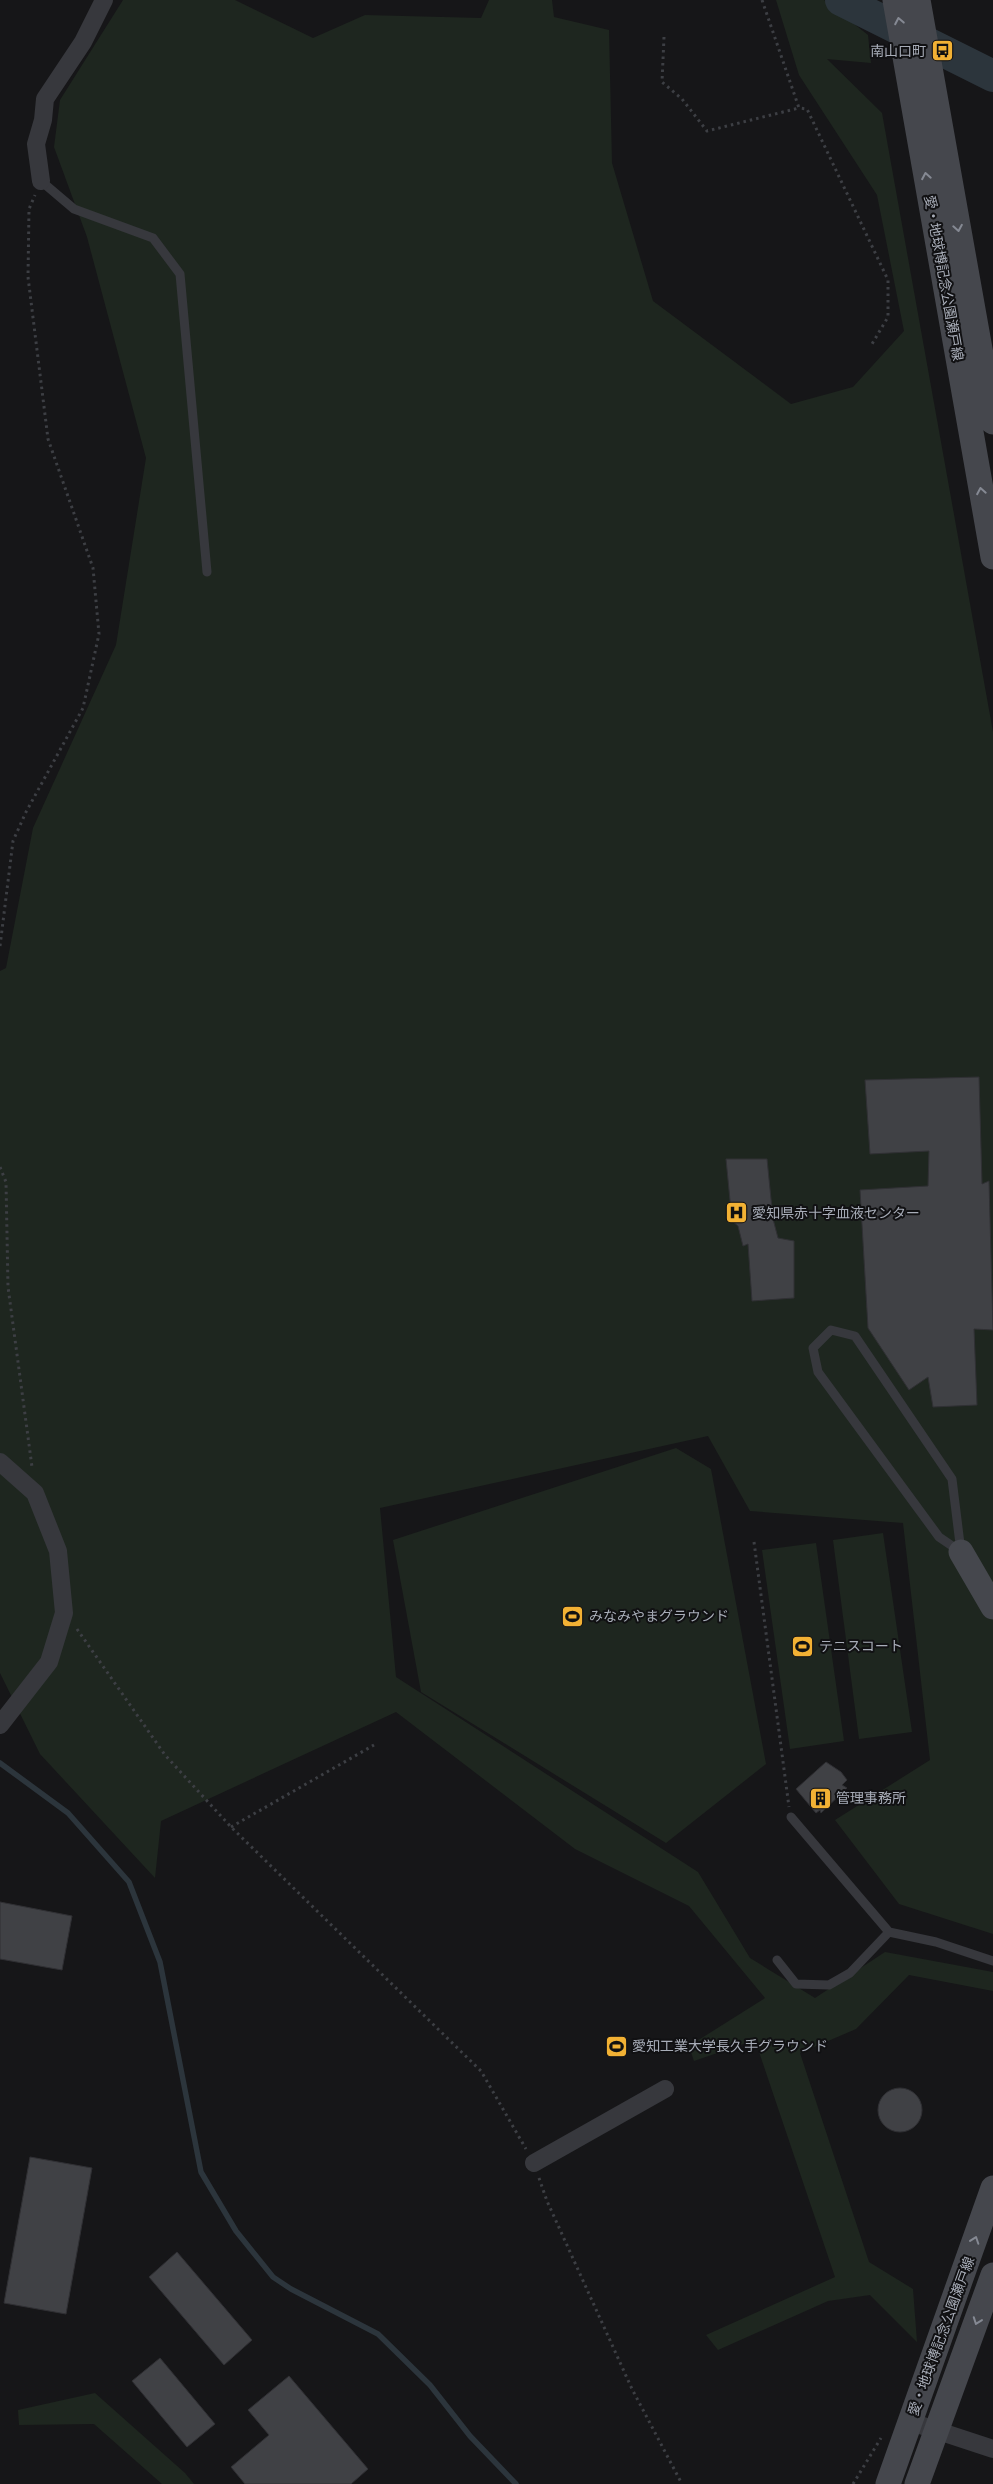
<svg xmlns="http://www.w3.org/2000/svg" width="993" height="2484" viewBox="0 0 993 2484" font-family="'Roboto Condensed','Noto Sans JP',sans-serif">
<rect width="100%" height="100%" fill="#161618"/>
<path fill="#1e261f" d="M 123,0 L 235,0 L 313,38 L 365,15 L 481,18 L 489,0 L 552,0 L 554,17 L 609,30 L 612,163 L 653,301 L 791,404 L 853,387 L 904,331 L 877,195 L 799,75 L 776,0 L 824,0 L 868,35 L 871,63 L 827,59 L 882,113 L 993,732 L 993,1934 L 899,1904 L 835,1820 L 930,1760 L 903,1523 L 750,1511 L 708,1436 L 380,1508 L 396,1677 L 698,1872 L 750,1958 L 815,1998 L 885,1952 L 993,1972 L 993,1991 L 909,1975 L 856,2029 L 800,2053 L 869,2262 L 913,2289 L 917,2342 L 870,2295 L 828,2301 L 718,2350 L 706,2335 L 835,2277 L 755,2040 L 694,2061 L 689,2046 L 765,1998 L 689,1906 L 575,1849 L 396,1712 L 161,1821 L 155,1878 L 40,1754 L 0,1673 L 0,971 L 6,968 L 33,828 L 116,645 L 146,458 L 87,237 L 54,147 L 60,100 Z
M 676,1448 L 711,1469 L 766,1764 L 666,1843 L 421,1692 L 393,1540 Z
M 883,1533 L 912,1732 L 859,1739 L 833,1540 Z
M 816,1543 L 844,1741 L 790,1749 L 762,1550 Z
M 95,2393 L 185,2473 L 194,2484 L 162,2484 L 94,2424 L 19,2425 L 18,2410 Z"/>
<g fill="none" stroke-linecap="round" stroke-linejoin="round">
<path stroke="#2c353c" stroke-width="5.5" d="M 0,1763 L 68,1813 L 129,1882 L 160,1962 L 201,2172 L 236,2231 L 273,2277 L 291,2289 L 378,2334 L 430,2385 L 470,2436 L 516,2484"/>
<path stroke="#2c353c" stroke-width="32" d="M 841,0 L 993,76"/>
</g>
<path fill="#404145" stroke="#303034" d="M 979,1077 L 982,1184 L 989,1181 L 993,1330 L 974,1329 L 977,1405 L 933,1407 L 928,1377 L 909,1390 L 868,1328 L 860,1190 L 928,1186 L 929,1151 L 870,1154 L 865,1080 Z
M 726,1159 L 767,1159 L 773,1219 L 778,1238 L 794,1241 L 794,1298 L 752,1301 L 748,1244 L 743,1246 L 738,1226 L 732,1221 Z
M 826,1762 L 841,1772 L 847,1780 L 842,1785 L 847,1788 L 821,1813 L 820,1810 L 816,1813 L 796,1789 Z
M 0,1902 L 72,1916 L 62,1970 L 0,1959 Z
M878 2110a22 22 0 1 1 44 0a22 22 0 1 1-44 0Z
M 30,2157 L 92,2168 L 66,2314 L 4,2303 Z
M 177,2252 L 252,2340 L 224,2365 L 149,2277 Z
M 160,2358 L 215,2424 L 187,2447 L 132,2381 Z
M 289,2376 L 368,2469 L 351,2484 L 245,2484 L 231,2467 L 269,2435 L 248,2410 Z"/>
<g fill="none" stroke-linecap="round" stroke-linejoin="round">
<path stroke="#3d3f44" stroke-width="3" stroke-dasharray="2.5 4" stroke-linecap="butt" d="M 762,0 L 799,108 L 807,109 L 888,280 L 888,317 L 872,344
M 664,37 L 662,82 L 682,99 L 707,131 L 799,108
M 0,946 L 13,841 L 26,812 L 83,708 L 99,634 L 93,568 L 48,439 L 28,277 L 29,209 L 35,195
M 0,1167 L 6,1182 L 8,1287 L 32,1467
M 754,1542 L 789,1807
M 77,1629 L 165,1755 L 231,1827 L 481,2071 L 526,2149
M 231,1827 L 374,1745
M 539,2178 L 547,2201 L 632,2389 L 682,2484
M 853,2484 L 881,2438"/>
<path stroke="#37383d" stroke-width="9" d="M 41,181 L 74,209 L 153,238 L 180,274 L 207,572
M 831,1330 L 855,1336 L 952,1479 L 961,1552 L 939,1537 L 818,1372 L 813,1348 Z
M 791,1817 L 889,1932 L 936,1942 L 993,1961
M 777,1960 L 796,1984 L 829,1985 L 850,1973 L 889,1932"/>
<path stroke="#37383d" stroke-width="18" d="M 41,181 L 36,144 L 43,120 L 45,99 L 83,42 L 104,0
M 0,1462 L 35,1493 L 58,1551 L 64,1613 L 49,1662 L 0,1725
M 534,2163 L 665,2089
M 911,2422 L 993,2449"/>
<path stroke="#45474d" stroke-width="25" d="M 895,0 L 993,557
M 918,0 L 993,422
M 961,1552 L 993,1607
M 888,2484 L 993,2188
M 917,2484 L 993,2275"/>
</g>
<defs><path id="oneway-chevron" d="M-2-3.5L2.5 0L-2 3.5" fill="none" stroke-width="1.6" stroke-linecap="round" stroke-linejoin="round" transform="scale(1.25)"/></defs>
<g stroke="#858993">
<use href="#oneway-chevron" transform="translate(899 21) rotate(-101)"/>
<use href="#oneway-chevron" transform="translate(926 176) rotate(-100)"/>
<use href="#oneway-chevron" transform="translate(958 228) rotate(80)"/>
<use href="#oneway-chevron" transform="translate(981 491) rotate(-100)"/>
<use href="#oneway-chevron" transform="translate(975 2240) rotate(-71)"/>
<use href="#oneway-chevron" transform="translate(977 2321) rotate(110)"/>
</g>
<defs>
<symbol id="bus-square" viewBox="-11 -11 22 22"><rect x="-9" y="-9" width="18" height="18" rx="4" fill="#f2b134" stroke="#111113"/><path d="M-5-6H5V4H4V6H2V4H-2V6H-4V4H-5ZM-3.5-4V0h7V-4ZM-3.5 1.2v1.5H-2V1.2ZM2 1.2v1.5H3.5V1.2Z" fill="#111"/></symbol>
<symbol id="hospital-square" viewBox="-11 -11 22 22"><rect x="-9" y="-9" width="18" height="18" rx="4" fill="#f2b134" stroke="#111113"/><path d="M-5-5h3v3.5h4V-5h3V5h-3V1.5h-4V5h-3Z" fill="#111"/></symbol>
<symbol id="stadium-square" viewBox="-11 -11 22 22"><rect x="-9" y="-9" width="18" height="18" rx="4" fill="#f2b134" stroke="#111113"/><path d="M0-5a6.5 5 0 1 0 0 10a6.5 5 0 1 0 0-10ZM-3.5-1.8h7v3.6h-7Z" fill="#111"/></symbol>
<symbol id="building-square" viewBox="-11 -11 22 22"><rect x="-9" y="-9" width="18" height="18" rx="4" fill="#f2b134" stroke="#111113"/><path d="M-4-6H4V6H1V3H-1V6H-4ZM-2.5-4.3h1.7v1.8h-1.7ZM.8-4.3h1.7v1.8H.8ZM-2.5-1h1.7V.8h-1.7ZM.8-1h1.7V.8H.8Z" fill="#111"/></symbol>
</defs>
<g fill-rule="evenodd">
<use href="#bus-square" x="930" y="38" width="25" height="25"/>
<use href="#hospital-square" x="724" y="1200" width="25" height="25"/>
<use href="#stadium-square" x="560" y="1604" width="25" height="25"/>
<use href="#stadium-square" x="790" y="1634" width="25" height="25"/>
<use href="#building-square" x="808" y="1786" width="25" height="25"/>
<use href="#stadium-square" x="604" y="2034" width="25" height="25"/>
</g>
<g text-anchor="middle" stroke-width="4" stroke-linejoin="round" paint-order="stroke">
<g font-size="14" fill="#a8adb8" stroke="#111113" text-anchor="start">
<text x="926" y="56" text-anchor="end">南山口町</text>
<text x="752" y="1218">愛知県赤十字血液センター</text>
<text x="589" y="1621">みなみやまグラウンド</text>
<text x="819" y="1651">テニスコート</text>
<text x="836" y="1803">管理事務所</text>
<text x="632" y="2051">愛知工業大学長久手グラウンド</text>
</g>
<g font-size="14" fill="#a8adb8" stroke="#111113">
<text transform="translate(944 278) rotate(80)" y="5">愛・地球博記念公園瀬戸線</text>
<text transform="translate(941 2336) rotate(-70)" y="5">愛・地球博記念公園瀬戸線</text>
</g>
</g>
</svg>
